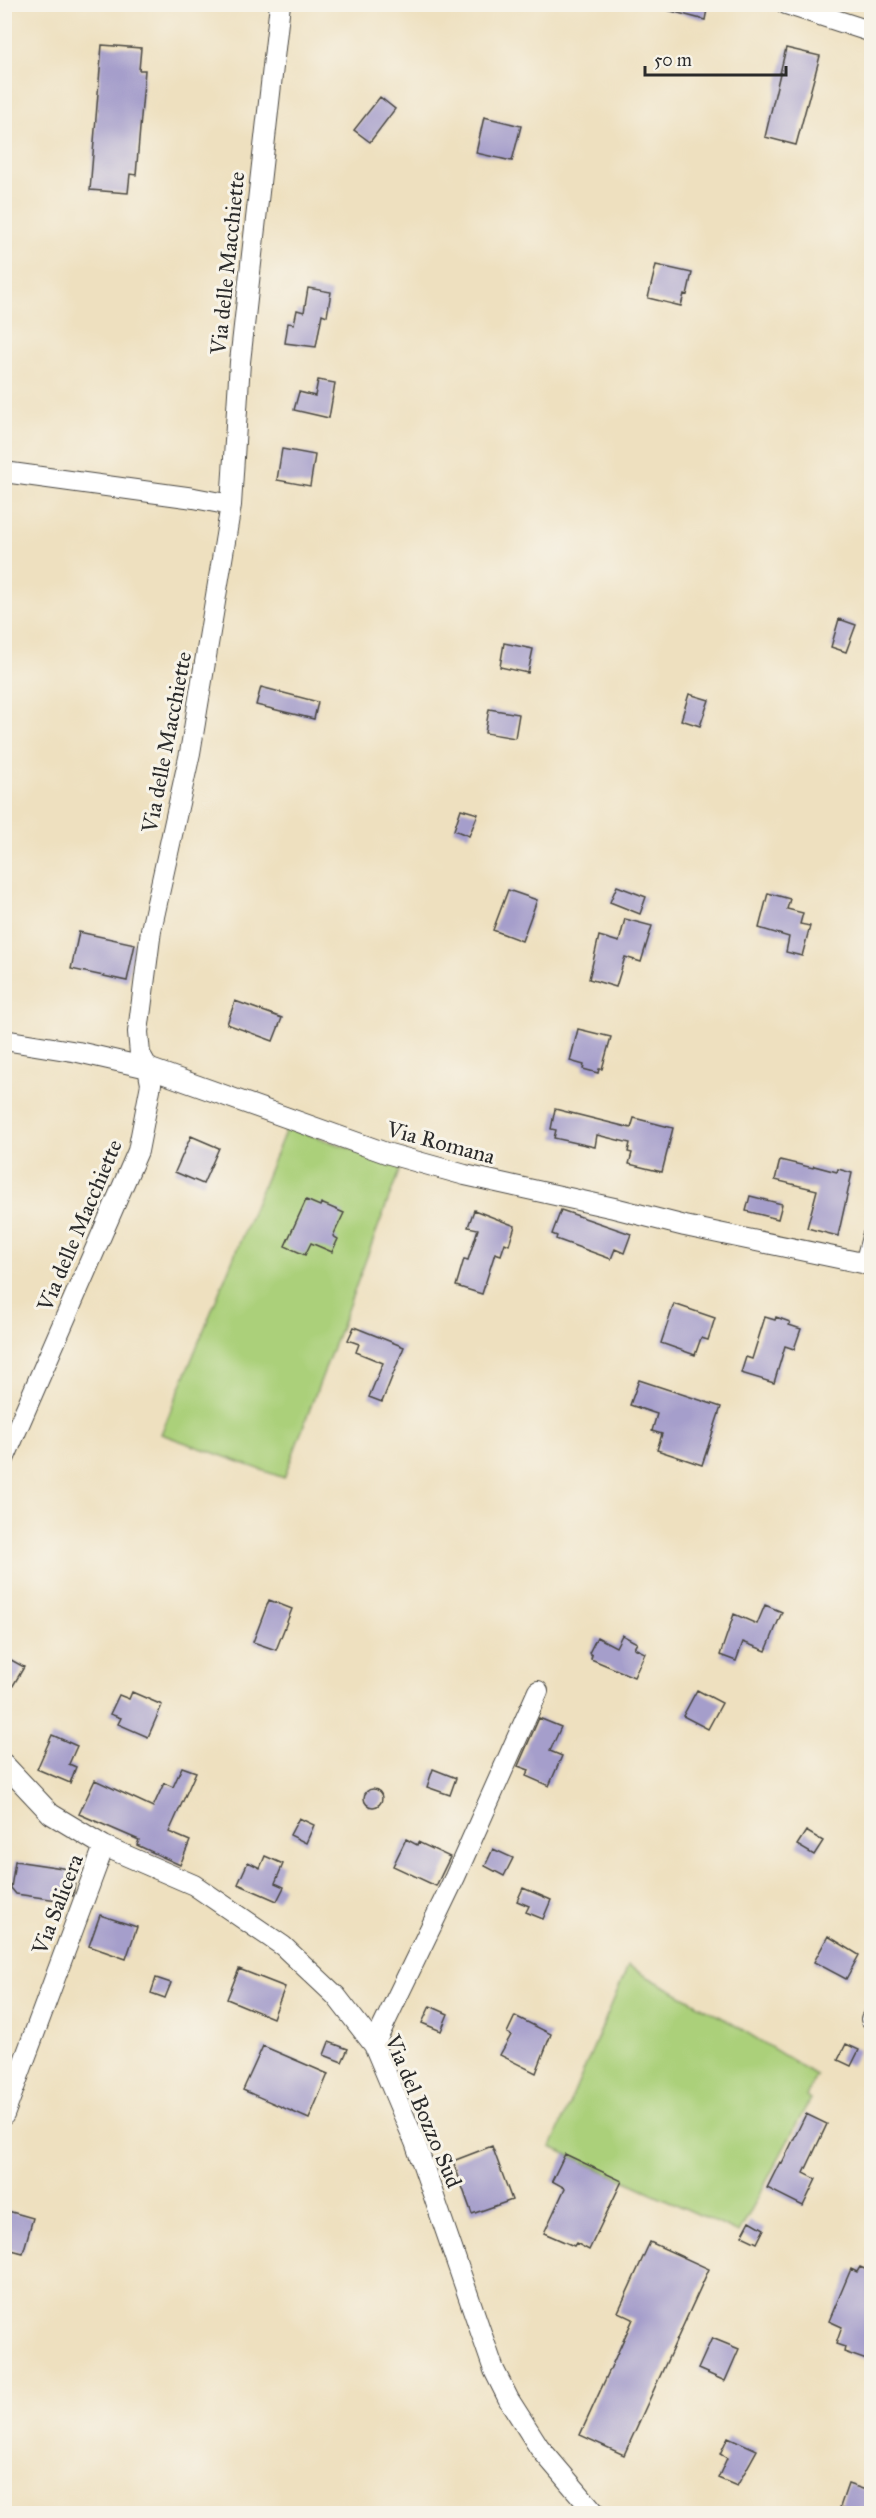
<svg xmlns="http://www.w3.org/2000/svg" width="876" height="2518" viewBox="0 0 876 2518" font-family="'IM FELL Great Primer',serif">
<rect width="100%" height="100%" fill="#f7f3e8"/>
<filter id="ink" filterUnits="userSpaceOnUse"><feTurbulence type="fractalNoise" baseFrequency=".0167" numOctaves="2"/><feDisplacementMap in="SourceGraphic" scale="12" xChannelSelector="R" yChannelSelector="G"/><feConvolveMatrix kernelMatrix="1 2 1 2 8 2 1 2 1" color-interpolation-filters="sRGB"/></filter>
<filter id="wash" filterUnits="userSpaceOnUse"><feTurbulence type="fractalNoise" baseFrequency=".008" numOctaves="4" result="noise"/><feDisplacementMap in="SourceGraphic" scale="24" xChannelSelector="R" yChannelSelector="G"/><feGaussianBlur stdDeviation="1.35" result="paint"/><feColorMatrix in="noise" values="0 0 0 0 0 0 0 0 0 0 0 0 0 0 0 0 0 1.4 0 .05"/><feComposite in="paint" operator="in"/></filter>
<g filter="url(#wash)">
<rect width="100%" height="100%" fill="#eee0bf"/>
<path fill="#abd07a" stroke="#6b7e52" stroke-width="1.5" d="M 287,1127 L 401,1166 L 284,1478 L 161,1434 Z
M 628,1966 L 728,2021 L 816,2075 L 806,2096 L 810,2099 L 739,2233 L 551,2147 Z"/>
<g id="blocks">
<path fill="#a59ecb" d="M 664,4 L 708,4 L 705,20 L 663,9 Z
M 102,45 L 141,48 L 139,70 L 145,70 L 136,175 L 130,174 L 128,193 L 90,190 Z
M 786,48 L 820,56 L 796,145 L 765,137 Z
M 380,97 L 395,109 L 370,142 L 354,130 Z
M 484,117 L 521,126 L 512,161 L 476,153 Z
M 656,265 L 692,273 L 687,295 L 684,294 L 681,306 L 648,298 Z
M 308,288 L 331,292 L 327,316 L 322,314 L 316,347 L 285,343 L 288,323 L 294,324 L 297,310 L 304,312 Z
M 318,380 L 335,383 L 329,418 L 294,410 L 299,392 L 315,396 Z
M 282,449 L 315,455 L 310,486 L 277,480 Z
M 839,619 L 856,625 L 846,652 L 831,647 Z
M 504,643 L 533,649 L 528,673 L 500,667 Z
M 261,687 L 318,702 L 314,719 L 256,705 Z
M 689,694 L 709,700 L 700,726 L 681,720 Z
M 489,709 L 519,714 L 515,738 L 485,733 Z
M 461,809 L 478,814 L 469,836 L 454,830 Z
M 617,886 L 646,897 L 640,914 L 610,902 Z
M 508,890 L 537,900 L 522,941 L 493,930 Z
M 768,893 L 790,899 L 787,909 L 803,913 L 800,924 L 810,926 L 802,956 L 786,952 L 789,937 L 759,928 Z
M 625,919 L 652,926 L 641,962 L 625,957 L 616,987 L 589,979 L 599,936 L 619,942 Z
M 79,932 L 135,944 L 127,981 L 71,969 Z
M 235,1001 L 282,1018 L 273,1041 L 227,1024 Z
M 578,1029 L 611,1037 L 602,1069 L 599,1069 L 598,1073 L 583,1069 L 584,1065 L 570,1061 Z
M 555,1109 L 631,1128 L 634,1118 L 673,1128 L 662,1172 L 629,1164 L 632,1153 L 628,1152 L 630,1143 L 597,1135 L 595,1147 L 554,1138 L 556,1130 L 551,1129 Z
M 191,1136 L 219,1148 L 203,1184 L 175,1172 Z
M 780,1160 L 813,1168 L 814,1166 L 837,1172 L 838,1169 L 852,1173 L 838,1236 L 807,1228 L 817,1190 L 775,1180 Z
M 750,1196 L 782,1204 L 778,1219 L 746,1211 Z
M 306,1200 L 320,1206 L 321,1203 L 344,1213 L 333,1236 L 338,1239 L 332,1252 L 311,1243 L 305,1255 L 285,1246 Z
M 474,1210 L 515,1226 L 509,1245 L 505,1243 L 501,1255 L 495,1253 L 482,1294 L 456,1286 L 464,1259 L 468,1260 L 478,1229 L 468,1227 Z
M 561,1210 L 631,1234 L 624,1253 L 615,1249 L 611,1259 L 556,1239 L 557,1236 L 552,1234 Z
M 674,1304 L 715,1318 L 708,1340 L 701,1338 L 695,1355 L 661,1343 Z
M 765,1317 L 775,1320 L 776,1317 L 790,1322 L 789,1325 L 801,1329 L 794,1349 L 785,1346 L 774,1383 L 741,1373 L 746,1357 L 752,1359 Z
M 354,1327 L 404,1347 L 382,1402 L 369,1397 L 383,1363 L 356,1352 L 359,1344 L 348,1340 Z
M 639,1380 L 721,1407 L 702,1465 L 657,1450 L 662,1434 L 652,1431 L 657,1414 L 630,1405 Z
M 269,1600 L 292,1609 L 276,1650 L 253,1642 Z
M 765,1605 L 782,1612 L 766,1651 L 743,1642 L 736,1661 L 720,1655 L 734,1614 L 757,1624 Z
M 622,1635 L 637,1643 L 634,1648 L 645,1653 L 634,1677 L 591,1659 L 592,1655 L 589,1653 L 597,1637 L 616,1647 Z
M 4,1656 L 24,1667 L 4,1701 Z
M 697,1690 L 722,1703 L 708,1729 L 683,1716 Z
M 132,1692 L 162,1705 L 148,1737 L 118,1724 L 121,1718 L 110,1714 L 119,1695 L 129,1699 Z
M 539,1718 L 561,1727 L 550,1751 L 562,1756 L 549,1786 L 526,1776 L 529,1770 L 518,1766 Z
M 52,1735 L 77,1746 L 69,1764 L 76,1767 L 70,1783 L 37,1769 Z
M 182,1767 L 196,1772 L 169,1832 L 190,1841 L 180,1865 L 137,1845 L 139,1840 L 79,1814 L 95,1780 L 153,1807 L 164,1783 L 173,1787 Z
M 433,1769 L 456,1778 L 450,1795 L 427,1787 Z
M364 1798a9 9 0 1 1 18 0a9 9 0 1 1-18 0Z
M 299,1818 L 314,1825 L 306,1843 L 290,1835 Z
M 806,1831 L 823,1841 L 814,1855 L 797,1845 Z
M 406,1839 L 417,1845 L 418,1842 L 450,1857 L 436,1886 L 393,1866 Z
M 493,1849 L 513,1858 L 504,1876 L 485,1866 Z
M 265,1856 L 283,1864 L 275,1883 L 284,1887 L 277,1901 L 238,1884 L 248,1862 L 260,1868 Z
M 15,1861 L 69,1869 L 68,1875 L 76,1876 L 73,1896 L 65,1895 L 64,1901 L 16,1894 L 11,1888 Z
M 523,1888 L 551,1900 L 543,1919 L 526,1912 L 529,1906 L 517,1901 Z
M 100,1915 L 137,1927 L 126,1959 L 89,1946 Z
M 828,1936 L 859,1955 L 846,1979 L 814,1962 Z
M 239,1969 L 285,1987 L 273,2018 L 227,1999 Z
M 156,1978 L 171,1983 L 165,1998 L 151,1993 Z
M 430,2006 L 448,2014 L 441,2031 L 422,2023 Z
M 515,2016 L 551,2034 L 536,2073 L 500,2055 L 511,2035 L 507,2033 Z
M 329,2042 L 348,2049 L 342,2062 L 324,2055 Z
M 846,2044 L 859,2050 L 851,2066 L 838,2060 Z
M 263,2046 L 328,2074 L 309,2119 L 243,2090 Z
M 806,2114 L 827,2124 L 804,2173 L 816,2179 L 803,2206 L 767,2188 L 780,2162 L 782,2163 Z
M 492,2146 L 512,2200 L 472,2214 L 453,2161 Z
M 565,2154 L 622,2181 L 589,2250 L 576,2243 L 574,2246 L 544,2233 L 565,2188 L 552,2181 Z
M 8,2211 L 33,2218 L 23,2253 L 4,2248 L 4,2224 Z
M 750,2221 L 764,2229 L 757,2243 L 742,2236 Z
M 650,2242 L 709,2269 L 624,2455 L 580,2435 L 633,2319 L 618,2312 Z
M 860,2267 L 872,2272 L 872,2362 L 844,2352 L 845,2347 L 836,2344 L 842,2327 L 829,2321 L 851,2269 L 857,2272 Z
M 712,2338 L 739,2349 L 725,2381 L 698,2369 Z
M 728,2437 L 757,2450 L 737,2486 L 718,2478 L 727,2458 L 720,2454 Z
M 848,2484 L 872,2492 L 872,2514 L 859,2514 L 840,2507 Z"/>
</g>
</g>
<g filter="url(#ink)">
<use href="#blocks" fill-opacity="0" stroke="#484641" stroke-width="1.5"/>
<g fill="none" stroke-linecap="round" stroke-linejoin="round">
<defs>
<path id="minor" d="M 786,4 L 872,32
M 4,472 L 194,498 L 231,505
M 4,1040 L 78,1052 L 148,1068 L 386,1153 L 465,1175 L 614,1208 L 685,1226 L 872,1265
M 865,1264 L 872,1237
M 4,1459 L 138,1151 L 151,1084 L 148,1068 L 140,1054 L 138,1032 L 151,930 L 190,753 L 231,505 L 240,362 L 280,4
M 4,1764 L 51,1814 L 104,1846 L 194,1885 L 283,1946 L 336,1996 L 374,2045 L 415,2142 L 494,2370 L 509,2400 L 539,2447 L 596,2514
M 871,2019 L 872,2018
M 374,2045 L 455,1877 L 538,1691
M 4,2115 L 104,1846"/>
</defs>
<use href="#minor" stroke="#484641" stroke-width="22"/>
<use href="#minor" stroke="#fff" stroke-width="20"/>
</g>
</g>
<g text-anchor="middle" stroke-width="6" stroke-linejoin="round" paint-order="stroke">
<g font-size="22" fill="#2b2b2b" stroke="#f7f3e8">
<text transform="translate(227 263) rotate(-84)" y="8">Via delle Macchiette</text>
<text transform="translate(166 742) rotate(-79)" y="8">Via delle Macchiette</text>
<text transform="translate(441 1142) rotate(15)" y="8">Via Romana</text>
<text transform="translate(79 1225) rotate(-67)" y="8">Via delle Macchiette</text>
<text transform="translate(57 1904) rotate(-69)" y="8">Via Salicera</text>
<text transform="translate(424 2111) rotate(67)" y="8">Via del Bozzo Sud</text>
</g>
</g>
<rect width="876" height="2518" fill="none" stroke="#f7f3e8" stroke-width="24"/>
<path d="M645 66v9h141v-9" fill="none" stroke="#2b2b2b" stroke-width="3"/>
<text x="654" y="66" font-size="18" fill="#2b2b2b" stroke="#f7f3e8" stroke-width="4.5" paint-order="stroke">50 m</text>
</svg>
